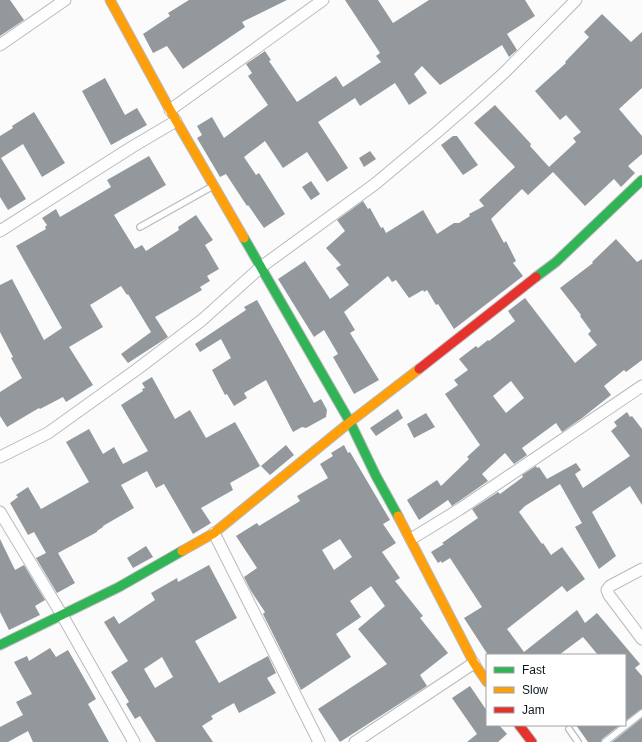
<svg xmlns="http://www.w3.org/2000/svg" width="642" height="742" viewBox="0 0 642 742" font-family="Helvetica,sans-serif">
<rect width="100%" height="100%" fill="#fbfbfb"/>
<path fill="#93989c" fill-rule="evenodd" d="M 0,0 L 10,0 L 24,20 L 0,36 Z
M 189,0 L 287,0 L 242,22 L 245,27 L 183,69 L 167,46 L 153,53 L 143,34 L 170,16 L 168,13 Z
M 345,0 L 378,0 L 393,23 L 429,0 L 525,0 L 535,16 L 507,34 L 517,50 L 509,57 L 502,45 L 440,85 L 422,66 L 414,74 L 427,93 L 409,105 L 395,83 L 360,106 L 355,98 L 318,122 L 348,168 L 327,182 L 307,152 L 283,168 L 265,141 L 244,157 L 256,175 L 259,173 L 285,214 L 264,228 L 248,205 L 247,206 L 226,174 L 220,177 L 197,138 L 202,135 L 197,126 L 212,117 L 224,138 L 268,105 L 248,76 L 252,73 L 246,64 L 265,51 L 271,60 L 269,61 L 297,102 L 336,76 L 343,87 L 381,62 L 376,56 L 380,53 Z
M 602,14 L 631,42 L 642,32 L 642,88 L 619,109 L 642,136 L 642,154 L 628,166 L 635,173 L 621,187 L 614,179 L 585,206 L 553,172 L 528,195 L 522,189 L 491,219 L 504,243 L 506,241 L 516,261 L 513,263 L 523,276 L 454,329 L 438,304 L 436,305 L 427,290 L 424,292 L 423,290 L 409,298 L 396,280 L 392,282 L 388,276 L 344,312 L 355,330 L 350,333 L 379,380 L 354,394 L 333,357 L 338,354 L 324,330 L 314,337 L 278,279 L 305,261 L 330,299 L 349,285 L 336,268 L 341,265 L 326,248 L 345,231 L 337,220 L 363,201 L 368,209 L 370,208 L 381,228 L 383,227 L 386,233 L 423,210 L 437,234 L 454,223 L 459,223 L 470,216 L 469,214 L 484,206 L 479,200 L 515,167 L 474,123 L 495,105 L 531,144 L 530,146 L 549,167 L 576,142 L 573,138 L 581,132 L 566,115 L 560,120 L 535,91 L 566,63 L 565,62 L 589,37 L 584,32 Z
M 105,78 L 125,115 L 137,108 L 147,125 L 111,145 L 82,91 Z
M 34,112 L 65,163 L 42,177 L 23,144 L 1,158 L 26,199 L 8,210 L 0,197 L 0,136 L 13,128 L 12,126 Z
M 453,136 L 457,136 L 478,165 L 463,175 L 441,145 Z
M 370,151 L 376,159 L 364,167 L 359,158 Z
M 149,156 L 166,185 L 114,215 L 135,249 L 142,245 L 146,251 L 179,230 L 178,227 L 196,215 L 213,240 L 205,245 L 219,269 L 207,276 L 210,281 L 200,287 L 202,290 L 155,317 L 168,337 L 128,363 L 121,354 L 151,332 L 128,294 L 127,295 L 121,286 L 90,305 L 103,327 L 69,347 L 93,385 L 66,402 L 63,397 L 40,409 L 39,408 L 7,427 L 0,416 L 0,392 L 22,378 L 11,358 L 13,357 L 0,332 L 0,285 L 12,279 L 44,340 L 62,328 L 16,246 L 46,229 L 45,227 L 47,225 L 42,218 L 56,209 L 60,217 L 111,187 L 107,180 Z
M 311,181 L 320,194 L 311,200 L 302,187 Z
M 616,239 L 637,262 L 642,259 L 642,360 L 626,372 L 624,370 L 604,386 L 611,395 L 582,418 L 562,432 L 556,423 L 522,448 L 527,455 L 514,464 L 505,453 L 482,474 L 488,481 L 452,506 L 448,500 L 419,520 L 407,500 L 437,480 L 441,486 L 469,459 L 467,457 L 480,445 L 445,394 L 458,385 L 454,380 L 468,370 L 459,359 L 476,346 L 478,348 L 488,340 L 489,341 L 515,321 L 508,311 L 525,298 L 575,363 L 597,345 L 588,334 L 591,331 L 580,316 L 581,315 L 560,288 L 593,263 L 592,262 ZM 511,381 L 524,398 L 506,413 L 493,396 Z
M 257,300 L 314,403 L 321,399 L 327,410 L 326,417 L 306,428 L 302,427 L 293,432 L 266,380 L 244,393 L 247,398 L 234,406 L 227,394 L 225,395 L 212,370 L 231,358 L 221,339 L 200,352 L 195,344 L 246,310 L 244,307 Z
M 152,377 L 175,419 L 190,410 L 206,438 L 235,422 L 260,466 L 230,483 L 233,490 L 201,508 L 211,523 L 193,534 L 164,484 L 156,488 L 147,471 L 121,485 L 134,508 L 103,526 L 103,527 L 97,531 L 97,532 L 58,553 L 75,583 L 57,593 L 36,558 L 46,553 L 34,532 L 28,535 L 10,503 L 18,497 L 16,495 L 28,487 L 41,509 L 89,482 L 66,442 L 89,429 L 103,454 L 114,447 L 123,464 L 148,451 L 121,405 L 143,391 L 142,389 L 145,388 L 142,383 Z
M 398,409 L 403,418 L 376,436 L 370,428 Z
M 627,412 L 630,417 L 632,416 L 642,429 L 642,505 L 630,486 L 592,512 L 616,556 L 599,569 L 575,527 L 582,523 L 560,484 L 525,506 L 519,512 L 542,544 L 543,543 L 551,555 L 562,547 L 585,579 L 567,592 L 562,586 L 507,629 L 524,652 L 577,610 L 585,623 L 597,613 L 640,664 L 635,668 L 642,676 L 642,709 L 625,721 L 625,655 L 598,655 L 583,637 L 559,655 L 488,655 L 464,618 L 482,607 L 450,558 L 442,563 L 441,561 L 438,563 L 431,552 L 444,544 L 442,543 L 478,518 L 472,509 L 498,492 L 500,494 L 523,477 L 522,475 L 536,466 L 537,468 L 539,467 L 547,479 L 576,463 L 581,470 L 575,474 L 583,488 L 630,456 L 611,431 L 617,426 L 614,422 Z
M 426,413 L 435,427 L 414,438 L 407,424 Z
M 286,445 L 294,455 L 270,475 L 261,466 Z
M 344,445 L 348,453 L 350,452 L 390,520 L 383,524 L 396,543 L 382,552 L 400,578 L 395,581 L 423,616 L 420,618 L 448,653 L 420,675 L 427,686 L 340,742 L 318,709 L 387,664 L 358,629 L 385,606 L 371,586 L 350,601 L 361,617 L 336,634 L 351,657 L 301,690 L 263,614 L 265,612 L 251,591 L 244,577 L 257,568 L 236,536 L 257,523 L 259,526 L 300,501 L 297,496 L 328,478 L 320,464 L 333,456 L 331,453 ZM 340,539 L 352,557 L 334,570 L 322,550 Z
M 0,539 L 15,570 L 24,565 L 45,600 L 35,606 L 40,615 L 9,630 L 0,612 Z
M 146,546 L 153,557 L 133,568 L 127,558 Z
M 209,565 L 237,618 L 195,641 L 219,683 L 268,656 L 276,673 L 267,678 L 276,693 L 239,713 L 234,703 L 211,716 L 213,719 L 202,726 L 213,742 L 156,742 L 140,716 L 135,719 L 126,704 L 129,702 L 111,672 L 128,661 L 104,622 L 114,616 L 119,624 L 155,600 L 151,593 L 177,578 L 178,582 ZM 162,657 L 173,677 L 155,688 L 144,669 Z
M 50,648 L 56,657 L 68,650 L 96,699 L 88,704 L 109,742 L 33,742 L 28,731 L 8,742 L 0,742 L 0,727 L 23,715 L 16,702 L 32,694 L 14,662 L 27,656 L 29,661 Z
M 470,686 L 487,711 L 487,725 L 499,725 L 507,734 L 498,742 L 467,742 L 477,734 L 452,698 Z
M 642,718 L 642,742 L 612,742 Z
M 576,725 L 620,725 L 602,739 L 601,742 L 588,742 Z"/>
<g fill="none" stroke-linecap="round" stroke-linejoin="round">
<defs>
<path id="lane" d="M 140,227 L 213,186
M 569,729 L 578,742
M 605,742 L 642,713"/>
<path id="street" d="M 0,45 L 65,0
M 170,110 L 323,0
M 0,231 L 132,147 L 176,121
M 0,457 L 48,433 L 136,370 L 202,320 L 261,267 L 375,184 L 436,133 L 474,100 L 505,72 L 576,0
M 0,512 L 62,615 L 134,742
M 214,533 L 319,742
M 411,539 L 460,509 L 642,386
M 642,569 L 610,586 L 607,590 L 609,595 L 642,639
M 355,742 L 474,663"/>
<path id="fast" d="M 244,238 L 350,422 L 376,476 L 398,516
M 536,277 L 556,262 L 642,180
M 0,645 L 119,587 L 182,551"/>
<path id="slow" d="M 110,0 L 170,110 L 244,238
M 398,516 L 474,663 L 487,682
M 182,551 L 214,533 L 350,422 L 419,369"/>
<path id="jam" d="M 419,369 L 536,277
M 519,725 L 532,742"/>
</defs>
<use href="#lane" stroke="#b7bbbe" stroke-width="8"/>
<use href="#street" stroke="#b7bbbe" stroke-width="13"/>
<use href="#fast" stroke="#b7bbbe" stroke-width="11"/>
<use href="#slow" stroke="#b7bbbe" stroke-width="11"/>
<use href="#jam" stroke="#b7bbbe" stroke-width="11"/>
<use href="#lane" stroke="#fefefe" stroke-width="5.5"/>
<use href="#street" stroke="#fefefe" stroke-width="11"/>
<use href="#fast" stroke="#30b455" stroke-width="9"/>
<use href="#slow" stroke="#ff9f0a" stroke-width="9"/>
<use href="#jam" stroke="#e5322d" stroke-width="9"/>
</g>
<rect x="486" y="654" width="140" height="72" fill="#ffffff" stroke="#9fa2a5"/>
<rect x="494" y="667" width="20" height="6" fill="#30b455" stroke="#9fa2a5"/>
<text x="522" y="674" font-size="12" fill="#0e171d">Fast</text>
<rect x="494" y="687" width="20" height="6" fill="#ff9f0a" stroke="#9fa2a5"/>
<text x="522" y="694" font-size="12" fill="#0e171d">Slow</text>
<rect x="494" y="707" width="20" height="6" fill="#e5322d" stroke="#9fa2a5"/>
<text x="522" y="714" font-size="12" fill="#0e171d">Jam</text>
</svg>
